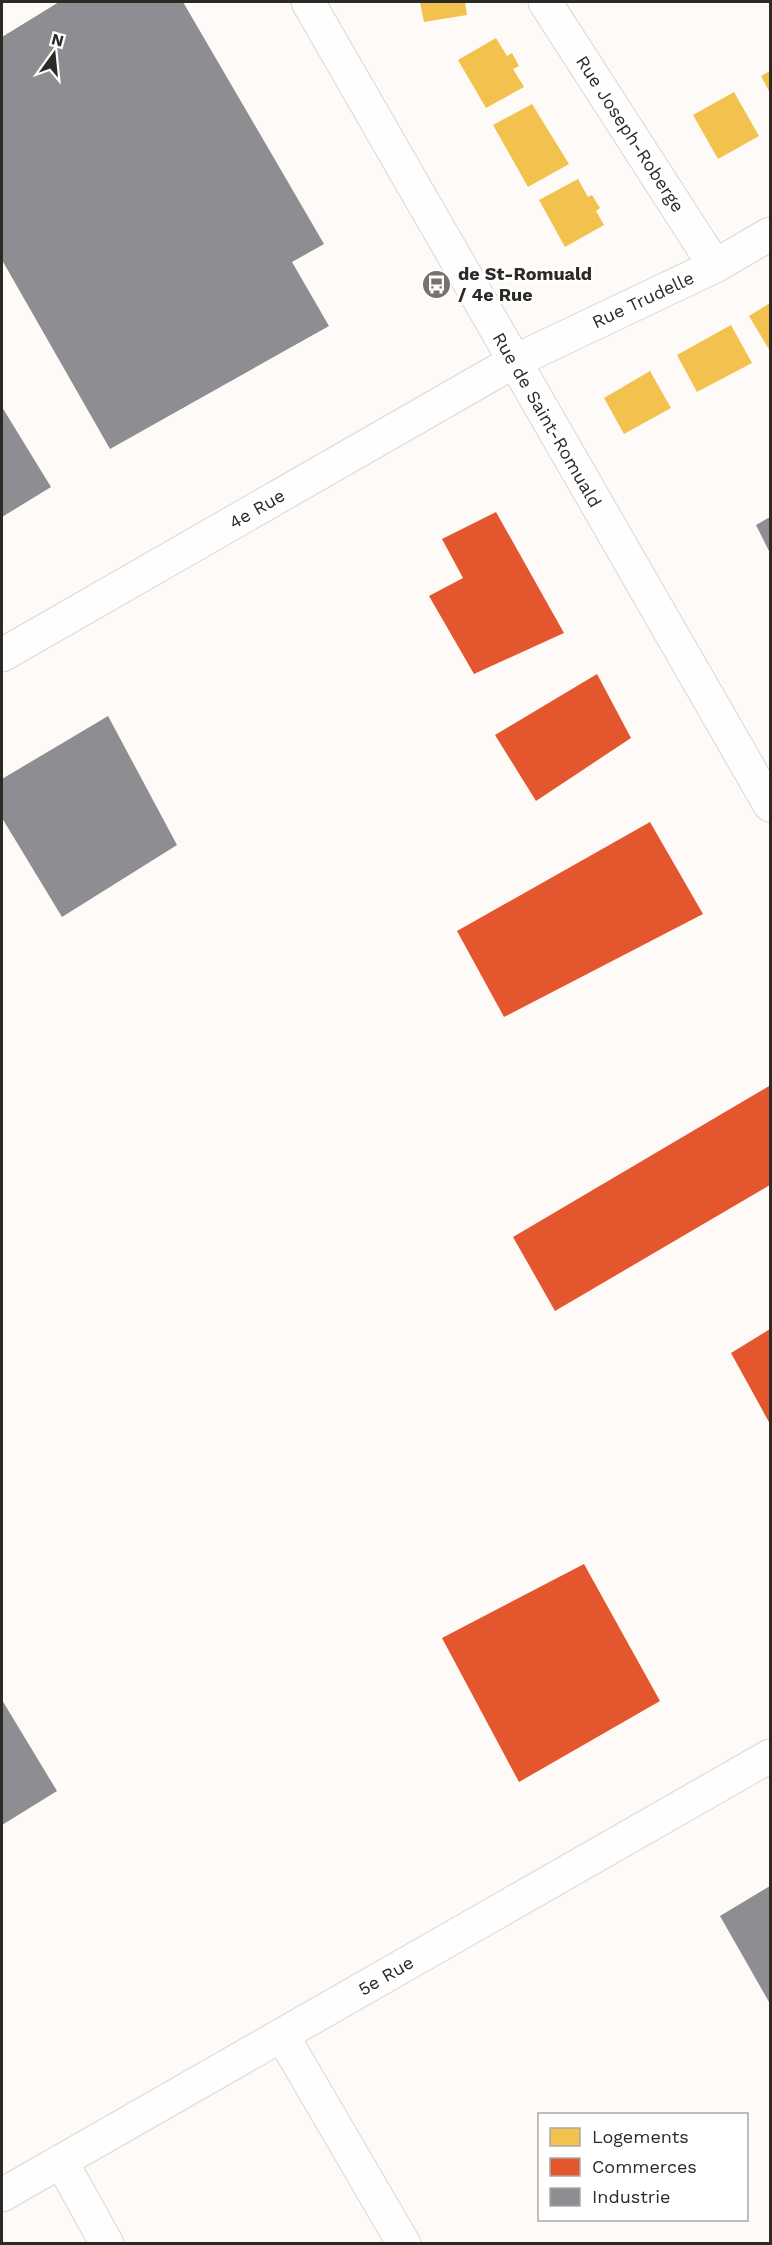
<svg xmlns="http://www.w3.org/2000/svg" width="772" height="2245" viewBox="0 0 772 2245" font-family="'Work Sans',sans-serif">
<rect width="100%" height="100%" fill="#fdfaf7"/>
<path fill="#f2c14e" d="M 420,2 L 465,2 L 467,15 L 424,22 Z
M 496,38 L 507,56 L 512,53 L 519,66 L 513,69 L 524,87 L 486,108 L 458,60 Z
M 770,71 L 770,93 L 761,76 Z
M 734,92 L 759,136 L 718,159 L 693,115 Z
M 532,104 L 569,164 L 528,187 L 493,125 Z
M 578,179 L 588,197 L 592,195 L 600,208 L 596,211 L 604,225 L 565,247 L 539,200 Z
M 770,303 L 770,351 L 749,316 Z
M 731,325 L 752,363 L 697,392 L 677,355 Z
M 650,371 L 671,408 L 624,434 L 604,398 Z"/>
<path fill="#e4572e" d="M 496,512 L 564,633 L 474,674 L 429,596 L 463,578 L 442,539 Z
M 597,674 L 631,738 L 536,801 L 495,735 Z
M 650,822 L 703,914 L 504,1017 L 457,931 Z
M 769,1086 L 770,1185 L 555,1311 L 513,1237 Z
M 770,1329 L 770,1424 L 731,1353 Z
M 584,1564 L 660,1701 L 519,1782 L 442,1638 Z"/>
<path fill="#8d8d92" d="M 59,2 L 183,2 L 324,244 L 292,262 L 329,326 L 110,449 L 2,260 L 2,37 Z
M 2,407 L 51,487 L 2,517 Z
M 770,517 L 770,553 L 756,525 Z
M 108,716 L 177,845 L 62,917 L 2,818 L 2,779 Z
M 2,1700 L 57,1791 L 2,1825 Z
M 770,1886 L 770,2001 L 769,2002 L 720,1916 Z"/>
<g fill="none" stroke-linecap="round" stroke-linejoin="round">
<defs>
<path id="minor" d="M 308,2 L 770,805
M 545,2 L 715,266
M 2,655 L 513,362 L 715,266 L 770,234
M 282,2035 L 404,2244
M 61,2161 L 107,2244
M 2,2195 L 770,1756"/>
</defs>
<use href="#minor" stroke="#dad7d3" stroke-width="35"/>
<use href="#minor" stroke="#fffefe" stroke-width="33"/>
</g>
<defs>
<symbol id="bus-disc" viewBox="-11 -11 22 22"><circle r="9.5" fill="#76726e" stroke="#fff"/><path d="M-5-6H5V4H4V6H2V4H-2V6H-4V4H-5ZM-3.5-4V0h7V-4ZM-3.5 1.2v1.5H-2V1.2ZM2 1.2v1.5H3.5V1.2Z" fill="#fff"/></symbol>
</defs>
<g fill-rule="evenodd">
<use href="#bus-disc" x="420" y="268" width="33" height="33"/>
</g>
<g text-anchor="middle" stroke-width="6" stroke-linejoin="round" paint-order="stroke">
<g font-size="18" fill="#2d2924" stroke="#fff">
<text transform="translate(630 134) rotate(57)" y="6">Rue Joseph-Roberge</text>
<text transform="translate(643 300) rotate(-25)" y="6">Rue Trudelle</text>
<text transform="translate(547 420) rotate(60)" y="6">Rue de Saint-Romuald</text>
<text transform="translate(257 509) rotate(-30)" y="6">4e Rue</text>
<text transform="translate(386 1976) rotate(-30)" y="6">5e Rue</text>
</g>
<g font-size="18" font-weight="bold" fill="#2d2924" stroke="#fff" text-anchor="start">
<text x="458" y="280">de St-Romuald<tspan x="458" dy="21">/ 4e Rue</tspan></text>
</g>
</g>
<rect width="772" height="2245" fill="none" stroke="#2d2924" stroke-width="6"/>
<rect x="538" y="2113" width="210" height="108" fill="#ffffff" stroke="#aba9a7" stroke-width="1.5"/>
<rect x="550" y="2128" width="30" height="18" fill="#f2c14e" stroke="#aba9a7" stroke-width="1.5"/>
<text x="592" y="2143" font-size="18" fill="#2d2924">Logements</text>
<rect x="550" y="2158" width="30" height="18" fill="#e4572e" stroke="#aba9a7" stroke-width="1.5"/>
<text x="592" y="2173" font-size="18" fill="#2d2924">Commerces</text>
<rect x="550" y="2188" width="30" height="18" fill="#8d8d92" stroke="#aba9a7" stroke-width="1.5"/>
<text x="592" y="2203" font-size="18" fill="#2d2924">Industrie</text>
<g transform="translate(54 54) rotate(15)" stroke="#ffffff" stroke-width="4.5" paint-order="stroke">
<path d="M0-4.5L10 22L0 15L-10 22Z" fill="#2d2924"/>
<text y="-9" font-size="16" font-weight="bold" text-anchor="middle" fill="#2d2924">N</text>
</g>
</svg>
